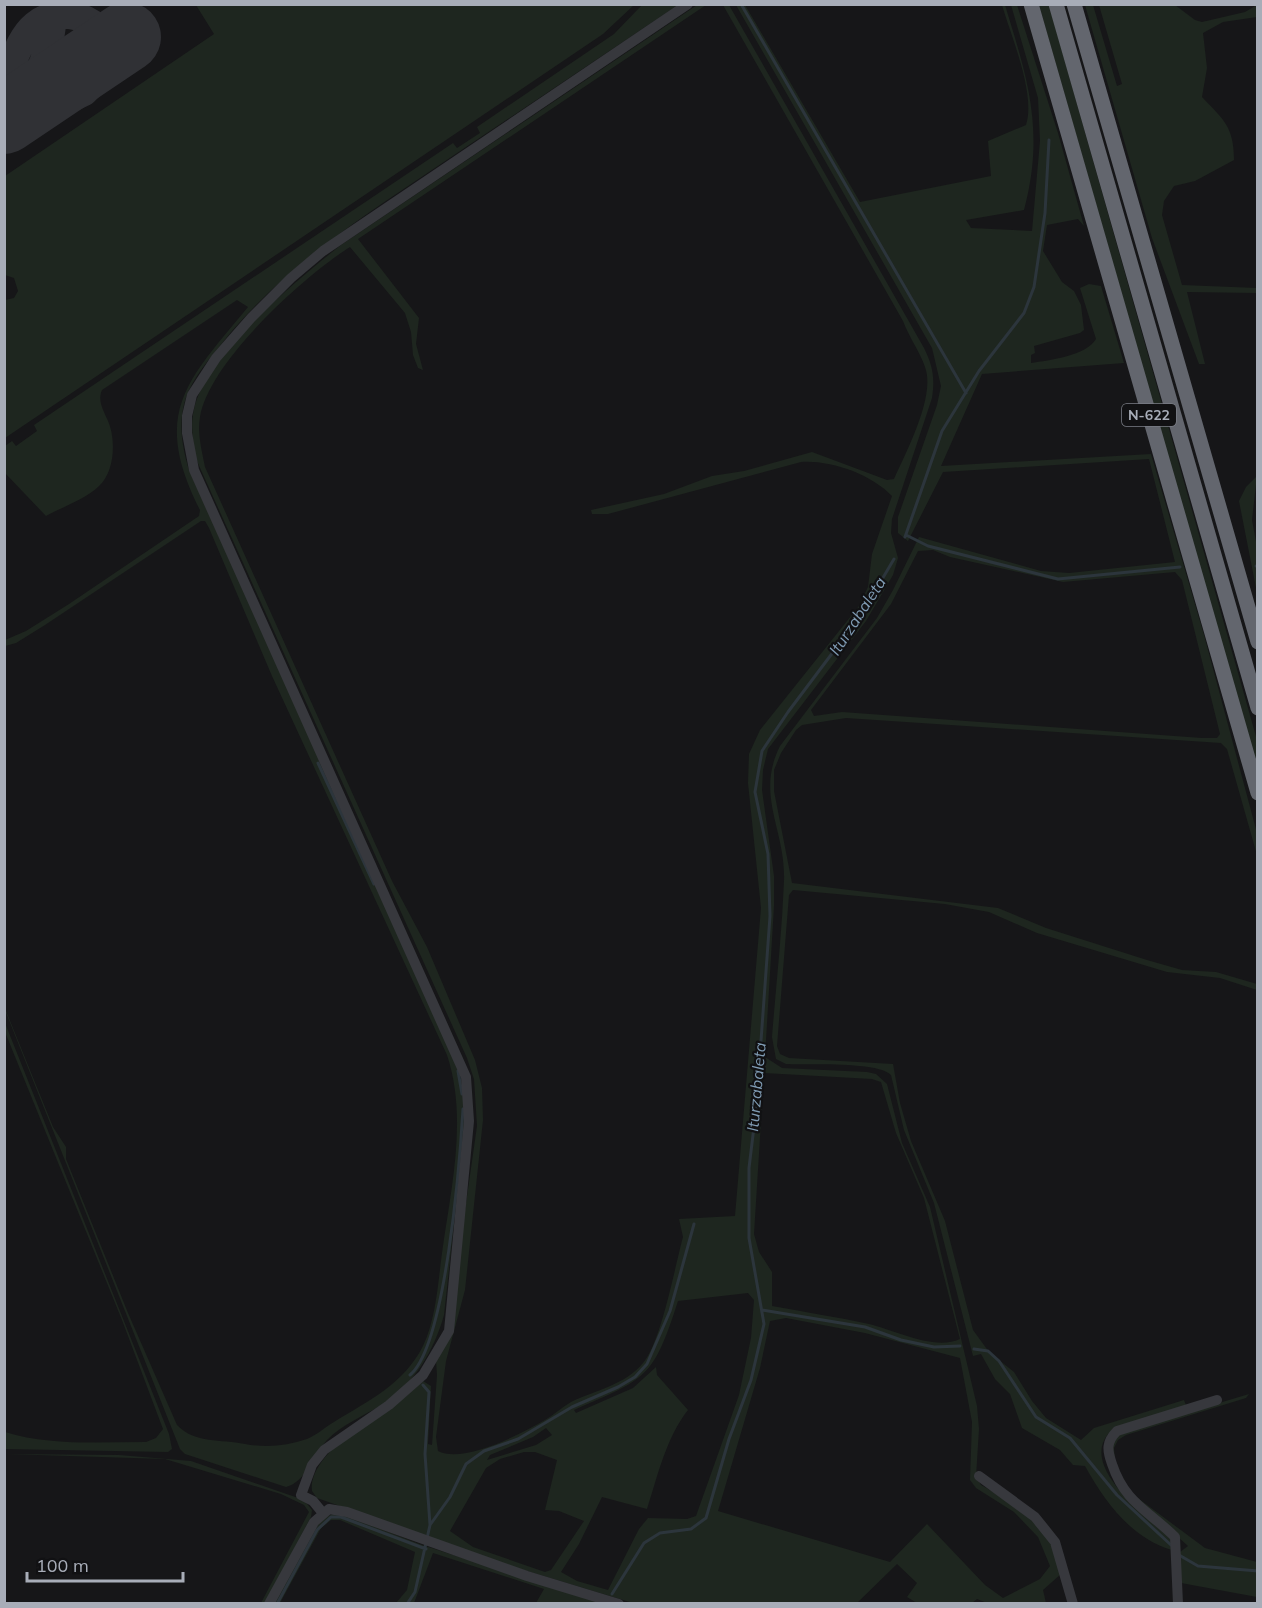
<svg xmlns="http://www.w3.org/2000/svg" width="1262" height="1608" viewBox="0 0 1262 1608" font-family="Mulish,sans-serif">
<rect width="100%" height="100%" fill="#161618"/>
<path fill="#1e261f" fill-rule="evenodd" d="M 196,5 L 634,5 L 603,34 L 5,438 L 5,300 L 14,298 L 18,291 L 14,278 L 5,275 L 5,176 L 214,34 Z
M 642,5 L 678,5 C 606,53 535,101 463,149 C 378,207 288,261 223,342 C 211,357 197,373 189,390 C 177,417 181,443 189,470 L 459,1065 L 466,1114 L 444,1315 C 434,1351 414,1384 382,1405 C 363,1416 343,1424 327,1440 C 313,1455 306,1482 286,1487 L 185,1454 L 180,1449 L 5,1010 L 4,1006 L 53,1127 L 66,1147 L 66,1159 L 128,1313 L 177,1425 C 195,1444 221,1439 245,1444 C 267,1448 286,1446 307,1439 C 317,1435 325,1427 334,1422 C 368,1401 404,1384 423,1346 C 436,1319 438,1283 442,1253 C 451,1188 468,1118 447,1055 L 272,676 L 209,528 L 205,521 L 201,521 L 45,625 L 16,643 L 5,646 L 5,640 L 26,631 L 69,604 L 199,516 L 200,510 C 151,413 186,382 248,307 L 237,300 L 102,390 C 97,401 104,411 108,421 C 116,439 115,472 99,486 C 86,499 62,507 46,516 L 5,473 L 5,446 L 12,441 L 16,446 L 37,431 L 34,425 L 453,143 L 457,148 L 480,133 L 477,127 L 614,34 Z
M 697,5 L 706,5 L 358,239 L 419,318 L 416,344 L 423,370 L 418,368 L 413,355 L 411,332 L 405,313 L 350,247 C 304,276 209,362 200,417 C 197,434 202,451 205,467 L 392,881 L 427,947 L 475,1060 L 482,1088 L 483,1120 L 465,1290 L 446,1361 L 436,1437 L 438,1451 C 463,1464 521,1434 545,1420 C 554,1415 562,1407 571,1402 C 596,1390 625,1385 643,1363 C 661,1343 675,1266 683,1237 L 679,1219 L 735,1216 L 761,908 L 748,783 L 749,754 L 760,730 L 859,606 L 868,587 L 872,554 L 892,496 C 871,474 831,460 801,462 L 608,514 L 592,514 L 591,510 L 664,494 L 712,476 L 744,471 L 812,452 L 887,480 L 894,479 C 906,452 936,396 925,367 C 920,352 909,337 903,321 L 723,5 L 729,5 L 924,348 C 933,366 935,378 932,398 L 892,519 L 891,533 L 898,558 L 893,575 L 866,621 L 768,749 L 763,770 L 762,790 L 774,876 L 774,906 L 765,1057 L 782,1068 L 867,1072 L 876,1074 L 887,1084 L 902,1143 L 930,1207 L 977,1406 L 979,1429 L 976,1477 L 981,1485 L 1025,1510 L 1055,1547 L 1061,1574 L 1043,1590 L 1046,1603 L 987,1603 L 977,1599 L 972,1603 L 917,1603 L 907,1597 L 917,1583 L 897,1564 L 857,1603 L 633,1603 L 517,1568 L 317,1498 L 312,1491 C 307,1451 394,1402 423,1381 L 431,1386 L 428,1444 L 432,1445 L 437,1375 L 436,1360 L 447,1337 L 477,1126 L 474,1079 L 467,1058 L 196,459 C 193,442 190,426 194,409 C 206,354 297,280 341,245 ZM 764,1073 L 872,1079 L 881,1082 L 896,1133 L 924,1198 L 960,1339 C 934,1351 895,1330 869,1324 C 837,1317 804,1312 772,1306 L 772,1272 L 759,1252 L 754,1234 ZM 748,1293 L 754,1300 L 751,1338 L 739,1395 L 696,1516 L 687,1519 L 648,1518 L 639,1529 L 608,1590 L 577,1581 L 561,1572 L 579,1544 L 602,1497 L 647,1509 C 658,1475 666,1438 688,1410 L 657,1375 L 656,1367 L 633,1388 L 576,1413 L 574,1410 C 647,1378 653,1379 678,1301 ZM 786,1318 L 865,1333 L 960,1358 L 972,1422 L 970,1480 L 976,1488 L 1014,1512 L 1038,1537 L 1050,1566 L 1040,1579 L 1003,1598 L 985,1585 L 927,1524 L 890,1562 L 718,1511 L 760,1368 L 770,1321 ZM 546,1428 L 552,1435 L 536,1445 L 487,1460 L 490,1455 L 533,1437 ZM 524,1452 L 535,1452 L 557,1460 L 545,1510 L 559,1511 L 584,1521 L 551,1570 L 545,1572 L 473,1547 L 450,1531 L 486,1468 L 500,1459 Z
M 736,5 L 745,5 L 860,202 L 991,176 L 988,141 L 1026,125 C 1036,94 1011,36 1002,5 L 1005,5 C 1028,80 1045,131 1024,210 L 966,220 L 971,228 L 1032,231 L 1040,141 L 1038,98 L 1011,5 L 1017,5 L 1058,133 L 1084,226 L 1078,219 L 1047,225 L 1043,251 L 1062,282 L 1074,291 L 1081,305 L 1084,330 L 1080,333 L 1034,346 L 1035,353 L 1031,355 L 1031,363 C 1050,360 1086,356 1096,339 L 1080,288 L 1089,284 L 1101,286 L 1124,363 L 982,374 L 941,466 L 1151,454 L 1204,635 L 1257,833 L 1257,855 L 1227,749 L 1221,743 L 846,718 L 802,725 L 796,730 L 781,753 L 774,770 L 774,791 L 792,883 L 998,908 L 1046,928 L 1147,960 L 1182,970 L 1216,972 L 1257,984 L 1257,990 L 1220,978 L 1167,972 L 1037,933 L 989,912 L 945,904 L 793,890 L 789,895 L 777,1046 L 780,1054 L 789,1058 L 893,1064 L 900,1103 L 911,1141 L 945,1221 L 973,1330 L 989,1352 L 1014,1372 L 1032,1401 L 1046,1418 L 1081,1440 L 1094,1428 L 1184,1400 L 1187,1408 L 1108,1434 C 1080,1469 1148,1517 1172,1539 L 1172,1550 C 1131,1538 1105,1502 1085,1466 L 1073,1465 L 1060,1450 L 1022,1428 L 1010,1394 L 995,1379 L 981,1354 L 973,1356 L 934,1203 L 904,1130 L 891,1075 C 878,1061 808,1065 786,1064 L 776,1059 L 772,1037 C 776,985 782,933 784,881 C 786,830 755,796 780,746 L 877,618 L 893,590 L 919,537 L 1041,571 L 1069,573 L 1175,562 L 1149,459 L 943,472 L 908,541 L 898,533 L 898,517 L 937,405 L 941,386 L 932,348 ZM 933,550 L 950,557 L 1063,582 L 1175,572 L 1182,580 L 1220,734 L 1217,738 L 1202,738 L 842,712 L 814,716 L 811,710 L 891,604 L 918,551 Z
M 1039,5 L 1049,5 L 1257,740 L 1257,767 Z
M 1085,5 L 1093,5 L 1117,86 L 1122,84 L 1099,5 L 1175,5 L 1195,20 L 1202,22 L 1245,12 L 1257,5 L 1257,17 L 1223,22 L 1203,33 L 1207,68 L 1202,97 C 1224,120 1234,127 1234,160 L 1195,181 L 1174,186 L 1164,201 L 1162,215 L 1182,285 L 1257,288 L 1257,293 L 1187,292 L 1205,364 L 1199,364 L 1152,238 Z
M 1257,476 L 1252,520 L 1257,547 L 1257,593 L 1239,501 L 1246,487 Z
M 5,1023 L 169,1434 L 172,1449 L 168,1452 L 5,1449 L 5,1432 C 50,1446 99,1442 146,1442 L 156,1438 L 163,1429 L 122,1320 L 5,1032 Z
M 1249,1394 L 1246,1398 L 1126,1435 L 1118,1440 L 1114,1448 L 1115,1461 L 1124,1483 L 1135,1496 L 1205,1548 L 1257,1562 L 1257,1597 L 1181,1583 L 1180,1552 L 1188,1546 L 1124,1488 L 1110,1447 L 1112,1440 L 1123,1432 Z
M 5,1454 L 119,1455 L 191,1461 L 304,1500 L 312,1510 L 311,1517 L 265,1603 L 261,1603 L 309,1512 L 304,1505 L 281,1494 L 165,1459 Z
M 333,1514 L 344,1515 L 422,1545 L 605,1603 L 536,1603 L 544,1589 L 433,1553 L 414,1603 L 396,1603 L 407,1590 L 415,1552 L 340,1520 L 331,1520 L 321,1528 L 280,1603 L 274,1604 L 317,1526 L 325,1517 Z"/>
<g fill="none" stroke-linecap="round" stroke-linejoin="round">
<path stroke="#2c353c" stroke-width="3" d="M 741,4 L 966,393
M 906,535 L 928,546 L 1058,579 L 1180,567
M 905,537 L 942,431 L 979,371 L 1024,313 L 1034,287 L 1045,213 L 1049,140
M 1256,566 L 1258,566
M 318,763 L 374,884
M 458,1071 L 462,1094
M 762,1310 L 865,1327 L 901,1340 L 934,1347 L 960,1346
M 974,1349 L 988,1351 L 999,1361 L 1036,1417 L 1070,1438 L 1117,1495 L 1171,1545
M 410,1375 C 446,1345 460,1160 463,1109
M 423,1385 L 429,1392 L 425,1454 L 430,1525
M 1179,1555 L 1198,1566 L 1258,1571
M 612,1594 L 644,1543 L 660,1533 L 691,1529 L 706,1518 L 729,1439 L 751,1380 L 764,1324 L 749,1238 L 749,1168 L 756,1110 L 770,916 L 768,854 L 755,792 L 762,751 L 788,712 L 861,615 L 894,559
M 277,1604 L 317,1530 L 331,1517 L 341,1517 L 426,1549
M 407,1604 L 415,1592 L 430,1525 L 450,1497 L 466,1464 L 484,1451 L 518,1439 L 572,1407 L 618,1387 L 635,1377 L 647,1364 L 670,1311 L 694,1224"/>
<path stroke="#303135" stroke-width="28" d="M 4,83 C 13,64 19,38 35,25 C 65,0 116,24 112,64 L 84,92 L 4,130
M 14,113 C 41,76 52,50 54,4"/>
<path stroke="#303135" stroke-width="70" d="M 4,119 L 126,37"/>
<path stroke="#37383d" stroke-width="10" d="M 979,1476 L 1035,1517 L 1055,1542 L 1073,1604
M 322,1512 L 313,1501 L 301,1495 L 312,1465 L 324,1450 L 389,1405 L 423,1375 L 449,1331 L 469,1121 L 466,1077 L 194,470 L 187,433 L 187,416 L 192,395 L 216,358 L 251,318 L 291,278 L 323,251 L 688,4
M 269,1604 L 314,1522 L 329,1509 L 347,1512 L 527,1576 L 619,1604
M 1178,1604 L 1175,1537 C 1148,1510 1125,1503 1112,1464 C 1107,1450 1106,1442 1117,1431 L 1217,1400"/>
<path stroke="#63666e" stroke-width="15" d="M 1031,4 L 1258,793
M 1056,4 L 1258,708
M 1074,4 L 1258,642"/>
</g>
<g text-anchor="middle" stroke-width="4.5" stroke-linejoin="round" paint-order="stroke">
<rect fill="#111113" stroke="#7b7e86" stroke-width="1.5" x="1122" y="404" width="54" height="22" rx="4.5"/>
<g font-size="14" font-weight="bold" fill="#a8adb8">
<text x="1149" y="420">N-622</text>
</g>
<g font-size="16" font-style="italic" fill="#7f9bb3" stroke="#111113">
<text transform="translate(857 616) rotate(-57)" y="6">Iturzabaleta</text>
<text transform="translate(756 1087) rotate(-85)" y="6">Iturzabaleta</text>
</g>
</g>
<rect width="1262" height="1608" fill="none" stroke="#a8adb8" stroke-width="12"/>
<path d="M27 1572v9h156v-9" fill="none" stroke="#a8adb8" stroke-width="3"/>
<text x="36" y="1572" font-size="18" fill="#a8adb8" stroke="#111113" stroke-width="4.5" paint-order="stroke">100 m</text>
</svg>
